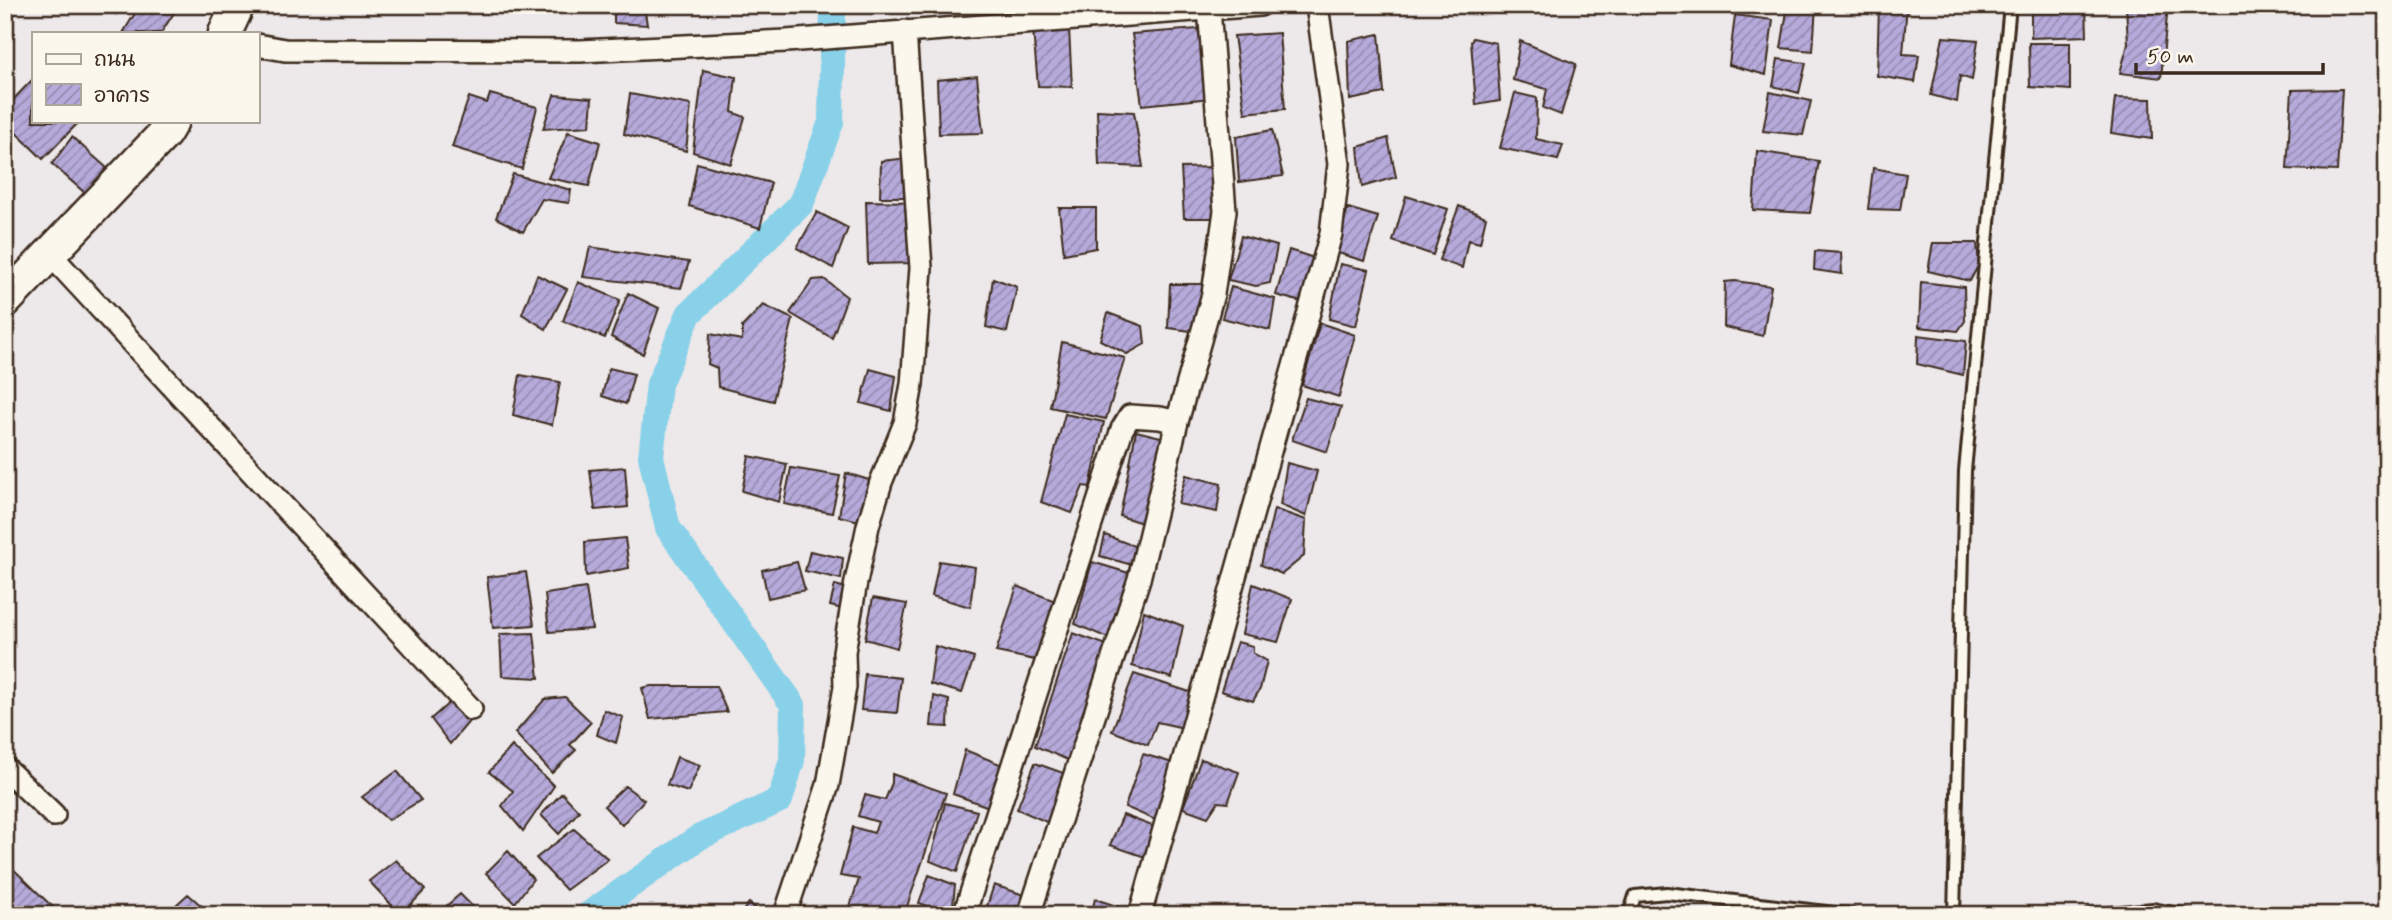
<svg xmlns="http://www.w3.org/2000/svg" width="2392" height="920" viewBox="0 0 2392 920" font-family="Mynerve,'Playpen Sans Thai',sans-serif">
<defs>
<pattern id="building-hatch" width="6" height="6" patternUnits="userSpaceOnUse" patternTransform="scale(1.75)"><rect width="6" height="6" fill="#b6aadb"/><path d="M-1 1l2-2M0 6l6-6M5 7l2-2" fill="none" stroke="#958bb1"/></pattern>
</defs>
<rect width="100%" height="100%" fill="#ede8e9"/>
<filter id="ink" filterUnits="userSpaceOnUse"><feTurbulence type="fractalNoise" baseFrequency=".0143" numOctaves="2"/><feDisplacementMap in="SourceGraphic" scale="14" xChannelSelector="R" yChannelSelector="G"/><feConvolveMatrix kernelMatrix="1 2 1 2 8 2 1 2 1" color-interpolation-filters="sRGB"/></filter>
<g filter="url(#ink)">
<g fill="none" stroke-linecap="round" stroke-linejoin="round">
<path stroke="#88d1e9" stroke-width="26" d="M 588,915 L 698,838 L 780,800 L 792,760 L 793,705 L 668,528 L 651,457 L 659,384 L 689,314 L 801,204 L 831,122 L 833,5"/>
</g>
<path fill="url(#building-hatch)" stroke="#3b2a1e" stroke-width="2" d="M 140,5 L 179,5 L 161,33 L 123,33 Z
M 614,5 L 644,5 L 647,25 L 614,23 Z
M 1788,5 L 1816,5 L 1813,51 L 1781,48 Z
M 1879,5 L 1907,5 L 1903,54 L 1919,55 L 1915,82 L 1877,76 Z
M 2031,5 L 2086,5 L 2087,36 L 2031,38 Z
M 2126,5 L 2168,5 L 2161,78 L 2120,73 L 2128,44 Z
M 1735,15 L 1773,20 L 1766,75 L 1729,65 Z
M 1069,29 L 1072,87 L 1038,86 L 1033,30 Z
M 1198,29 L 1211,98 L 1142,105 L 1132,34 Z
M 1279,33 L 1285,109 L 1245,113 L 1234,36 Z
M 1379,34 L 1384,93 L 1350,100 L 1348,41 Z
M 1943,37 L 1978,40 L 1972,80 L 1960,76 L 1957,102 L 1931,95 Z
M 1473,38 L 1496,43 L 1500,101 L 1476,105 L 1471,42 Z
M 1520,41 L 1576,64 L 1561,115 L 1543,108 L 1547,89 L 1513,80 Z
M 2029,43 L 2070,43 L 2070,90 L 2030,87 Z
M 1778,59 L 1806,63 L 1799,93 L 1773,86 Z
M 703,70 L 736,77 L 732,112 L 745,117 L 731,164 L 693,152 Z
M 977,76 L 983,133 L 939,134 L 937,80 Z
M 33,79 L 33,121 L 80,121 L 43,159 L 5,122 L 5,108 Z
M 2342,89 L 2337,171 L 2287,169 L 2292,90 Z
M 1770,92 L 1811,101 L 1803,135 L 1763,131 Z
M 1515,93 L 1537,98 L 1536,139 L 1563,145 L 1558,160 L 1500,148 Z
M 490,94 L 537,107 L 522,169 L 452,147 L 469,97 L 487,103 Z
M 630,94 L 691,105 L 686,151 L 624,134 Z
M 554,95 L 592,98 L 590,126 L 543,129 Z
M 2115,98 L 2151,99 L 2152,139 L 2111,133 Z
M 1097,110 L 1134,112 L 1143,167 L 1099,165 Z
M 1272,130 L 1283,176 L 1239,182 L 1236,137 Z
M 568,132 L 600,142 L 589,186 L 548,178 Z
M 72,137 L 107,168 L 85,193 L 52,164 Z
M 1388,138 L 1396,177 L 1362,187 L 1358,147 Z
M 1757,151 L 1819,161 L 1810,213 L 1753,210 Z
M 909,158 L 911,197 L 880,197 L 881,161 Z
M 697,163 L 771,183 L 760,228 L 689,206 Z
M 1215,167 L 1218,218 L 1184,218 L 1181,168 Z
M 1873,168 L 1906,174 L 1900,210 L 1868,209 Z
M 513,174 L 571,190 L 569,203 L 542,199 L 523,232 L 496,218 Z
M 1406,196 L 1448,209 L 1433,255 L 1393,241 Z
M 866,201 L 911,202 L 915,263 L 868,264 Z
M 1459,206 L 1486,217 L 1480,243 L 1468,240 L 1462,268 L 1439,260 Z
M 1059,208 L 1096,208 L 1096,248 L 1064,254 Z
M 1348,208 L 1378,217 L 1364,261 L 1335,252 Z
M 817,212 L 848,228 L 833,268 L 797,248 Z
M 1241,236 L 1277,246 L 1270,283 L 1256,286 L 1228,280 Z
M 1933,243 L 1977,243 L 1979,264 L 1970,281 L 1928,271 Z
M 590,247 L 689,262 L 681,288 L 583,277 Z
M 1289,250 L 1317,259 L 1305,303 L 1276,295 Z
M 1815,251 L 1841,253 L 1842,274 L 1814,270 Z
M 1340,264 L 1369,270 L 1356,326 L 1329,319 Z
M 537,275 L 567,289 L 546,329 L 522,314 Z
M 993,278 L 1017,287 L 1007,332 L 986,327 Z
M 824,279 L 847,297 L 832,338 L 790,313 L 813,280 Z
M 1735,281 L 1771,286 L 1763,336 L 1724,327 L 1725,282 Z
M 578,282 L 620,300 L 605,338 L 563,321 Z
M 1921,282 L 1964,287 L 1965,321 L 1958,331 L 1919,327 Z
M 1170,284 L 1202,284 L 1199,332 L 1168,328 Z
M 1231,287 L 1275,299 L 1270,330 L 1222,318 Z
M 628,293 L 659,308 L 643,354 L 611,337 Z
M 763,305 L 793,319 L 773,401 L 718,387 L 717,368 L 708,364 L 710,334 L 742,340 L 742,327 Z
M 1108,313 L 1143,326 L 1145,344 L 1127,354 L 1100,340 Z
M 1320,323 L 1355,335 L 1339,397 L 1302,385 Z
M 1918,335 L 1966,341 L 1963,375 L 1917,364 Z
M 1062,342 L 1125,358 L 1106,419 L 1050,407 Z
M 609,368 L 634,374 L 626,404 L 602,396 Z
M 870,369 L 896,376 L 891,411 L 861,403 Z
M 520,375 L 560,382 L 552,425 L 513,415 Z
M 1306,398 L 1341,407 L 1327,452 L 1292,440 Z
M 1065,414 L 1104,422 L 1090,487 L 1083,486 L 1072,513 L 1041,502 Z
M 1136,431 L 1165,438 L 1145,524 L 1120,516 Z
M 749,456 L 787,464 L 779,502 L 742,491 Z
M 1287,463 L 1317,471 L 1306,516 L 1280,505 Z
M 625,467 L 628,507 L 595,510 L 590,470 Z
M 791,468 L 840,476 L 832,513 L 784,504 Z
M 846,473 L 869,480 L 863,522 L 839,516 Z
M 1186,475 L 1221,484 L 1217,512 L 1178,504 Z
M 1274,509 L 1306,520 L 1304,556 L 1282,574 L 1261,565 Z
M 1105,535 L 1137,547 L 1132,565 L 1100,556 Z
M 625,538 L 629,568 L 586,576 L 585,542 Z
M 810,551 L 843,558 L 841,579 L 805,571 Z
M 939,561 L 975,567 L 970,607 L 932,596 Z
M 797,562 L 805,590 L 768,598 L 762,570 Z
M 1092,562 L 1132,574 L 1110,639 L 1075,624 Z
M 526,572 L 534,625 L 493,628 L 487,577 Z
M 1253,584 L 1292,599 L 1278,642 L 1242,634 Z
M 835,585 L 850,589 L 847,610 L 830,606 Z
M 1017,586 L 1058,602 L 1040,661 L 996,652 Z
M 586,588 L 592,629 L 549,632 L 545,594 Z
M 873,598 L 907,604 L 897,648 L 865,639 Z
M 1144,611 L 1183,626 L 1172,678 L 1132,666 Z
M 534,633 L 539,678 L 502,676 L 500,634 Z
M 1073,633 L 1107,645 L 1070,761 L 1035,746 Z
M 1237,642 L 1253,646 L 1253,653 L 1267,661 L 1260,689 L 1253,701 L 1221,691 Z
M 935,646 L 974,658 L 962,693 L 930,684 Z
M 865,674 L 901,678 L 897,713 L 861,710 Z
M 1134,674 L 1196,694 L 1184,728 L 1157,722 L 1148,745 L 1112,731 Z
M 651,686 L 716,686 L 727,712 L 650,719 L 642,688 Z
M 934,696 L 949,700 L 948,727 L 931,726 Z
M 565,697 L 591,722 L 570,745 L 576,750 L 552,773 L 515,733 L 545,699 Z
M 451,701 L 471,719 L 450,744 L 431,719 Z
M 604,710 L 623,717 L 616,743 L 597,735 Z
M 512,746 L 554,786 L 523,831 L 502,806 L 513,791 L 489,772 Z
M 965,750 L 1005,766 L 989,807 L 953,794 Z
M 1143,754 L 1176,764 L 1160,822 L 1125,807 Z
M 677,757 L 700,765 L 688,792 L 667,785 Z
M 1201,759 L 1239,772 L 1228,803 L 1218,802 L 1208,817 L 1183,808 Z
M 1035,763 L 1069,775 L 1051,824 L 1017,809 Z
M 397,771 L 421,800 L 388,820 L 362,797 Z
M 892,774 L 946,793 L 904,915 L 847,915 L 859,879 L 840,876 L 853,827 L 874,833 L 878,822 L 858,816 L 865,795 L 885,800 L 892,783 Z
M 625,786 L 644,800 L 622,825 L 604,806 Z
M 562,793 L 579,811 L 559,834 L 541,815 Z
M 945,803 L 977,811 L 957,872 L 930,861 Z
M 1123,815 L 1155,827 L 1145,857 L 1110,845 Z
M 574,829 L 608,859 L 566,890 L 536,858 Z
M 508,851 L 533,879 L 515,903 L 486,873 Z
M 396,860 L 425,890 L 401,915 L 369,881 Z
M 5,861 L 61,915 L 5,915 Z
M 929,875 L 955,885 L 952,915 L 919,903 Z
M 994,885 L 1027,896 L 1021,915 L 984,915 Z
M 188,894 L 212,915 L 165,915 Z
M 460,894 L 475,909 L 470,915 L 436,915 Z
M 1095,899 L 1129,910 L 1128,915 L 1091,915 Z
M 749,903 L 765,915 L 740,915 Z"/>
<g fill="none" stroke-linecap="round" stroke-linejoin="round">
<defs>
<path id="lane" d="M 1629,915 L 1635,896 L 1667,893 L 1852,915
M 1954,915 L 1965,471 L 2010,5
M 2090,915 L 2153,909 L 2185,915"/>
<path id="street" d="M 257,45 L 285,50 L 580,51 L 786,41 L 1260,5
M 49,253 L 471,709
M 5,768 L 54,815
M 785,915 L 828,785 L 845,687 L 844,652 L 856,582 L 868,526 L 881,482 L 905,423 L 912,384 L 921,268 L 905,31
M 964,915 L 1122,429 L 1130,416 L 1160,418 L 1177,422
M 1029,915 L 1139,579 L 1177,422 L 1213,294 L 1225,211 L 1209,8
M 1140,915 L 1331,234 L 1339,164 L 1317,5"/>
<path id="secondary" d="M 225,33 L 238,5
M 5,301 L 165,133 L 172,121"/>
</defs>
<use href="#lane" stroke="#3b2a1e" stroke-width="16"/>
<use href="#street" stroke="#3b2a1e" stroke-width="26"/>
<use href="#secondary" stroke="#3b2a1e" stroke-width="37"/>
<path stroke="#3b2a1e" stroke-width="4.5" stroke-dasharray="2 5" stroke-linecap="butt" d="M 104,5 L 118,14 L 124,5"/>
<use href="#lane" stroke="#fbf7ec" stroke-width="10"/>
<use href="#street" stroke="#fbf7ec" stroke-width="21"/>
<use href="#secondary" stroke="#fbf7ec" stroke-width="32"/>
</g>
</g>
<rect width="2392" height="920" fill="none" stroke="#fbf7ec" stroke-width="28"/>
<rect x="14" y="14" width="2364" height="892" fill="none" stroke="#3b2a1e" stroke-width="2.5" filter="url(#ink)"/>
<rect x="32" y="32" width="228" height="91" fill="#fbf7ec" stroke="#aea59a" stroke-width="2"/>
<rect x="46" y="54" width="35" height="10" fill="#fbf7ec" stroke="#aea59a" stroke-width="2"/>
<text x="94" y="66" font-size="21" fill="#3b2a1e">ถนน</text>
<rect x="46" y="84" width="35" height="21" fill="url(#building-hatch)" stroke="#aea59a" stroke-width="2"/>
<text x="94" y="102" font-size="21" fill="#3b2a1e">อาคาร</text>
<path d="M2136 63v10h187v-10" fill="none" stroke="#3b2a1e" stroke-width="3.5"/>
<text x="2147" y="63" font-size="21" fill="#3b2a1e" stroke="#fbf7ec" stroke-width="5" paint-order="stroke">50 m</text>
</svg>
